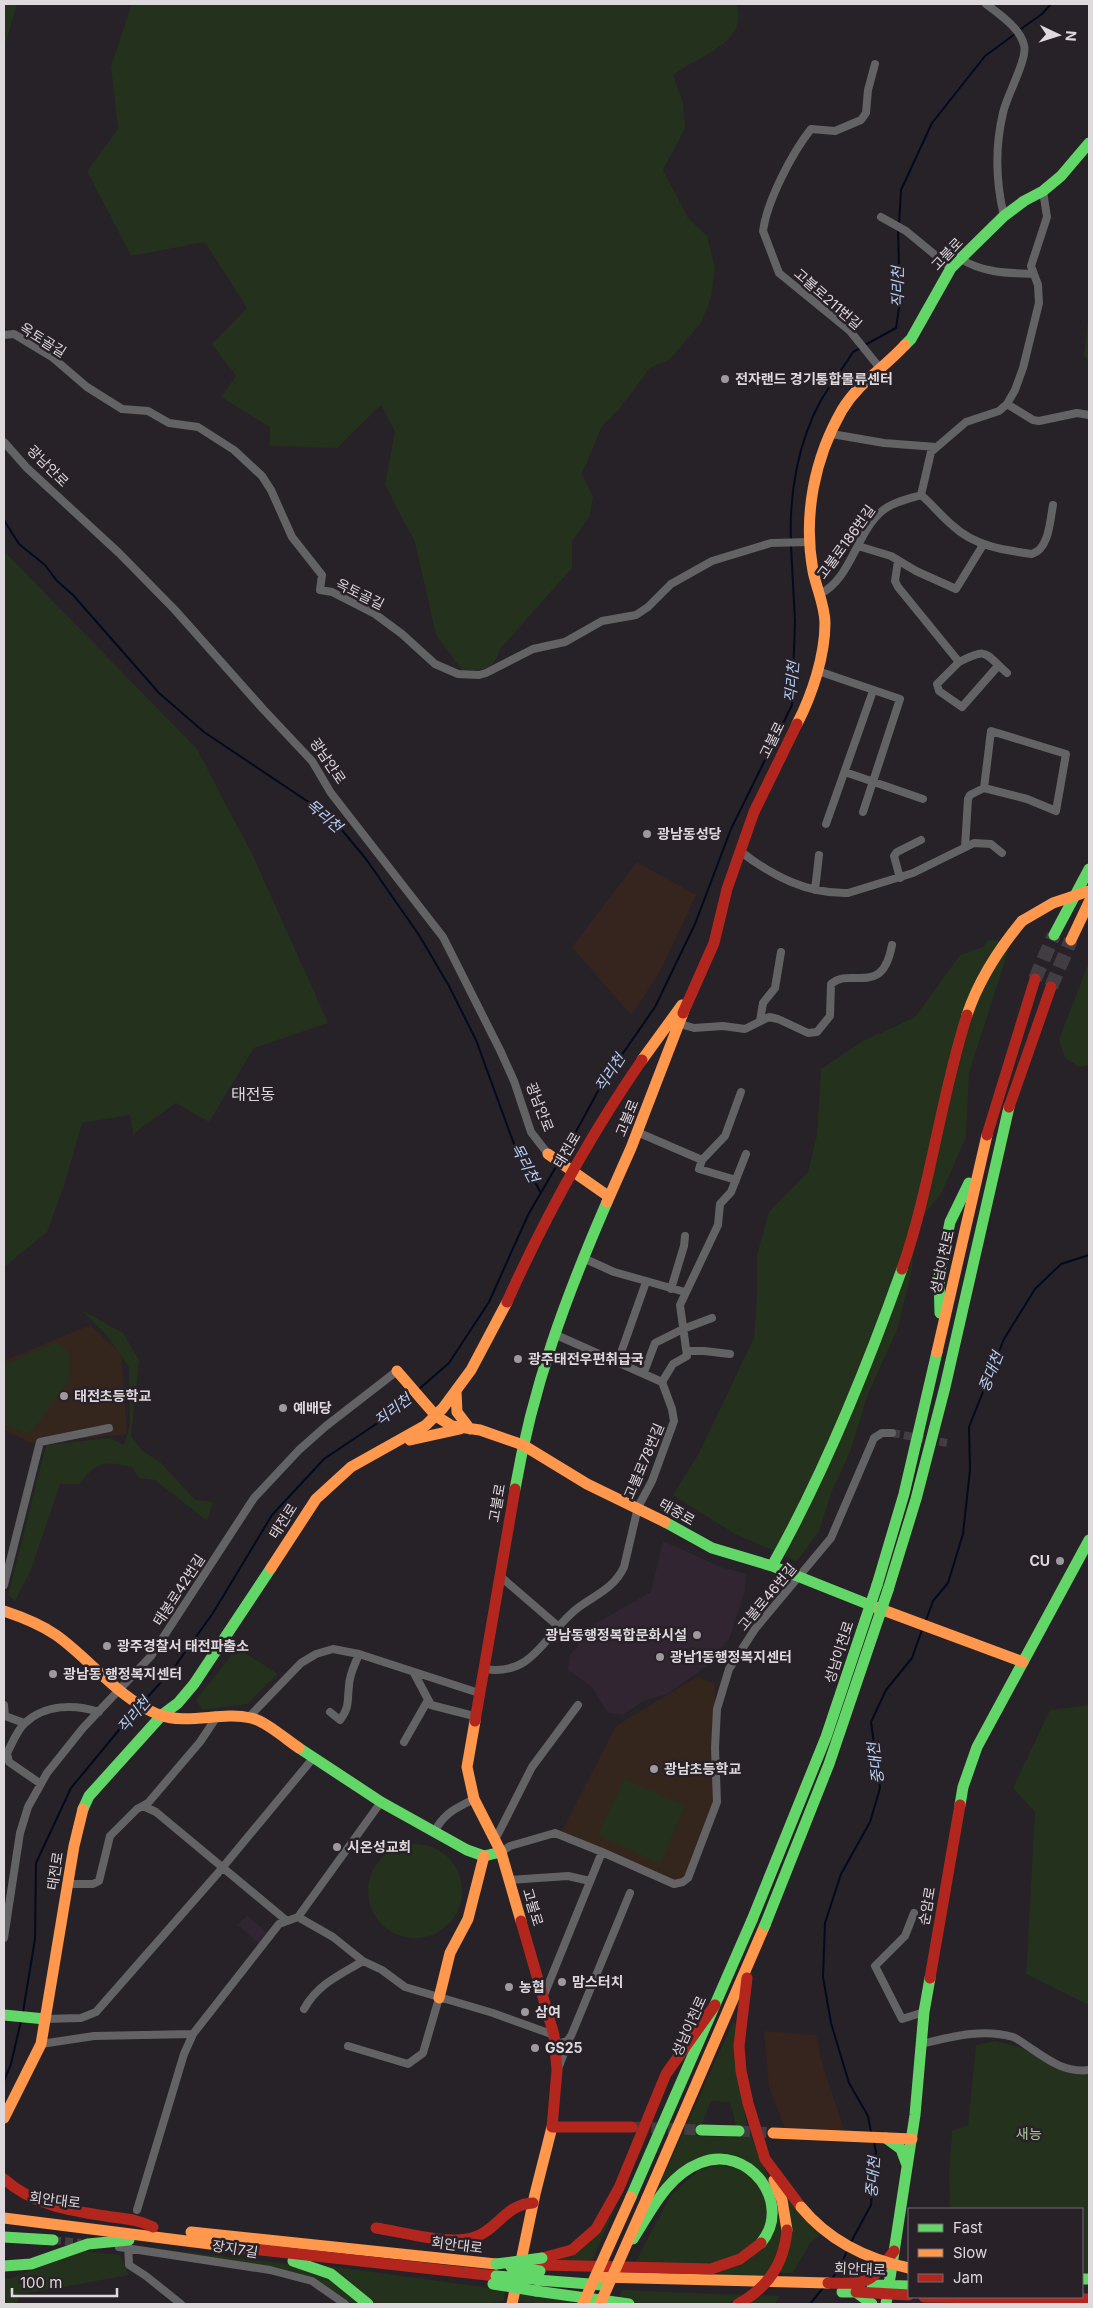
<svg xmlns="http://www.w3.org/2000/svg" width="1093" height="2308" viewBox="0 0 1093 2308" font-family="Inter,'Noto Sans KR',sans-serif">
<rect width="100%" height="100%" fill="#272227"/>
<path fill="#312531" d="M 663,1541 L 721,1567 L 746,1574 L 745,1590 L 729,1639 L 707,1666 L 667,1694 L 643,1701 L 623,1715 L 608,1713 L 591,1686 L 568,1670 L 570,1655 L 595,1624 L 651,1592 Z
M 247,1915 L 267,1933 L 259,1944 L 238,1925 Z"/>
<path fill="#36251f" d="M 637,862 L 696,895 L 658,975 L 631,1015 L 572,947 Z
M 764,2031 L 816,2035 L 822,2063 L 844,2130 L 787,2134 L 769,2086 Z"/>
<path fill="#35261d" d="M 90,1325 L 121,1354 L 127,1434 L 31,1443 L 4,1430 L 4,1361 Z
M 697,1677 L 715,1684 L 714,1795 L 711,1813 L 687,1873 L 681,1878 L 672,1880 L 562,1831 L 616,1726 Z"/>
<path fill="#24311c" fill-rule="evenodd" d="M 4,4 L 17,4 L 4,48 Z
M 135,4 L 736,4 C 751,42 696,57 673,75 L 683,103 L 685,128 L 663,170 L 688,218 L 707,236 L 715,268 L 711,298 L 701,323 L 670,359 L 650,368 L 620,408 L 602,426 L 582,474 L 593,497 L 590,516 L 572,541 L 572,568 L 500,649 C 493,672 483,670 462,670 L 436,635 L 415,542 L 385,485 L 395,431 L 381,405 L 337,448 L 270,446 L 270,427 L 221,397 L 236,376 L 212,344 L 247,308 L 205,242 L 131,256 L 87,171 L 118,129 L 111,67 L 131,6 Z
M 1089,311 L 1089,362 L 1084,355 Z
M 4,551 L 197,749 L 254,858 L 328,1023 L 254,1048 L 209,1122 L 176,1103 L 133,1134 L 130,1115 L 82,1123 L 64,1186 L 47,1232 L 4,1267 Z
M 988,940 L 1011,942 L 969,1073 L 966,1137 L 941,1194 L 915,1225 L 912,1270 L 897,1330 L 868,1394 L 850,1452 L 832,1491 L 819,1531 L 797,1561 L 735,1534 L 673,1495 L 699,1453 L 754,1338 L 757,1294 L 757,1255 L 769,1212 L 808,1172 L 817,1135 L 821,1069 L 861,1042 L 915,1017 L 960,955 L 983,947 Z
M 1089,962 L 1089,1065 L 1079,1067 L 1065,1058 L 1059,1039 Z
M 82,1310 L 123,1333 L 139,1360 L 131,1436 L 143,1451 L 161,1463 L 195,1500 L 213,1502 L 207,1521 L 155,1480 L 139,1478 L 132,1467 C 103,1461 99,1460 79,1484 L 60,1484 L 31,1570 L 15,1601 L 8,1595 L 46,1445 L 110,1438 L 124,1445 L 130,1425 L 129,1367 L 107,1336 Z
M 57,1342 L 69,1353 L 69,1380 L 33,1430 L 26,1433 L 4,1425 L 4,1365 Z
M 234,1646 L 278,1674 L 247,1704 L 202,1710 L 196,1700 L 230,1657 Z
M 1089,1705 L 1089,2005 L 1026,1974 L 1035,1812 L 1013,1788 L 1050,1710 Z
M 624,1779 L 685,1806 L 660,1864 L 598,1835 Z
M368 1891a47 47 0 1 1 94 0a47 47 0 1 1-94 0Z
M 733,2022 L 736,2024 L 740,2087 L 746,2121 L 760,2160 L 775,2190 L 783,2236 L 767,2276 L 729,2276 L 707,2271 L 771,2235 L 768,2183 L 718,2156 L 657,2190 ZM 711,2101 L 730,2102 L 739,2137 L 697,2136 Z
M 995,2041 L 1019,2047 L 1068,2070 L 1089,2070 L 1089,2276 L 1082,2275 L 1082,2209 L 950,2209 L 949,2174 L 952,2131 L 968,2125 L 976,2045 Z
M 667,2092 L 591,2263 L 555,2259 L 576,2250 L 622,2188 Z
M 718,2165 C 751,2168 756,2179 770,2206 L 763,2237 L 735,2257 L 701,2265 L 634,2265 L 671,2195 L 699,2170 Z
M 786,2197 L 820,2235 L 810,2243 L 793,2273 L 780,2273 Z
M 136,2246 L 291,2264 L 326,2277 L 363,2304 L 351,2304 L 320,2282 L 274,2268 Z
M 83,2251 L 120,2255 L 129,2275 L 18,2295 L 17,2304 L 4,2304 L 4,2278 L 9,2279 Z
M 314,2264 L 505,2290 L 504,2301 L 480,2304 L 373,2304 Z
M 622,2290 L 745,2295 L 726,2304 L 644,2304 L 618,2300 Z
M 520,2292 L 574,2300 L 572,2304 L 541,2304 L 518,2301 Z
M 762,2295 L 780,2296 L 775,2304 L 750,2304 Z"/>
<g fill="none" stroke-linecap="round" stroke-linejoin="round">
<path stroke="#040a1e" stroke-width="2" d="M 1018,31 L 1042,14 L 1051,4
M 899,224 L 901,190 L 932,123 L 985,56 L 1015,34
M 865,345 L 896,328 L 900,302 L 898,229
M 4,520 L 19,544 L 45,565 L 57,581 L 73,595 L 159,693 L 204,732 L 325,813 L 337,824 L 366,859 L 419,935 L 449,986 L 476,1040 L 514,1144 L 541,1193
M 791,541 C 789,494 798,442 821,400 C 831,384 843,368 853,352 L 861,348
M 561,1159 L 603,1082 L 655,1007 L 695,924 L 731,829 L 792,705 L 795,621 L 791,546
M 419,1389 L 449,1363 L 489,1302 L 528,1215 L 557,1165
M 925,1623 L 933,1601 L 948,1583 L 963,1534 L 970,1470 L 969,1427 L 1004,1339 L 1035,1289 L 1061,1264 L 1089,1255
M 143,1702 L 173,1669 L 213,1613 L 272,1515 L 324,1459 L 391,1414 L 412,1395
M 23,2012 L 35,1939 L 36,1863 L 71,1788 L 138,1707
M 4,2081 L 11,2064 L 21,2021
M 871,2132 L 868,2116 L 849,2083 L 831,2023 L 823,1977 L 825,1923 L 841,1874 L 870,1822 L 880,1788 L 871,1722 L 886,1690 L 912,1658 L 922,1630
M 851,2242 L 871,2205 L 876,2152 L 874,2142
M 833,2277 L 840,2268 L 846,2253
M 810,2304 L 823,2288"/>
<path stroke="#423d42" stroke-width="8" stroke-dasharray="8 4" stroke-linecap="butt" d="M 892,1433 L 947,1443
M 53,2240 L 81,2243"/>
<path stroke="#423d42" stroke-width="11" stroke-dasharray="11 5.5" stroke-linecap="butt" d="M 635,2127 L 701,2130
M 739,2131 L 773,2133"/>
<path stroke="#423d42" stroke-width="14" stroke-dasharray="14 7" stroke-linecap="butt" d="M 1035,979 L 1054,935
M 1051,987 L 1071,940"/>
<path stroke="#636264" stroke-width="8" d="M 986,4 C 999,14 1020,28 1024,45 C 1028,59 1006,97 1003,113 C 995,147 996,183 1004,216
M 875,64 L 868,90 L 866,113 L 861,120 L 835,131 L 811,129 C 792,153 767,201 763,231 L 779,273 L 850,331 L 879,367
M 881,217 L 906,231 L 951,268
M 961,259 C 983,273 1008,273 1033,274
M 4,335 L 14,334 L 52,357 L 87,387 L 122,409 L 148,411 L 169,423 L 198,427 L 234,450 L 262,476 L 271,490 L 292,537 L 322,575 L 320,590 L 332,592 L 375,614 L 402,634 L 435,664 L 458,674 L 479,675 L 486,673 L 533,649 L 565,642 L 602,621 L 636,615 L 648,607 L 671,584 L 712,561 L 771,543 L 809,542
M 1007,404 L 1033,420 L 1039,421 L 1077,413 L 1089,415
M 832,434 L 884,443 L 936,447
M 4,442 L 27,468 L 119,553 L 175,610 L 263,709 L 312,761 L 331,793 L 443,937 L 500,1050 L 514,1081 L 531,1132 L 548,1154
M 921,495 C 933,505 941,516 952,525 C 974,546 1003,550 1032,554 C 1049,549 1050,521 1053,505
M 858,546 L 891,556 L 916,571 L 956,589 L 983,545
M 898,561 L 895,581 L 898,587 L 959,662 L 937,684 L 939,691 L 962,707 L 998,666
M 820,594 C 851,579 856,533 882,511 C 893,502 908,499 921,495 L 931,452 L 966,422 L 999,411 L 1007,404 L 1015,390 L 1023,368 L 1039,303 L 1038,285 L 1031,266 L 1047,217 L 1043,191
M 959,662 C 989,647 984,653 1007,673
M 818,671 L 900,699 L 863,812
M 845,772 L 923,799
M 826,824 L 873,691
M 965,847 L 968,799 L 970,795 L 984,788 L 1027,799 L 1056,811 L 1066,754 L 991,731 L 984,788
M 740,851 C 772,876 807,894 848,893 L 913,873 L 974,843 L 991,844 L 1002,853
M 900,878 L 894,856 L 897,852 L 921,840
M 815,890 L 819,855
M 760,1021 L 763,1003 L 775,988 L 781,952
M 680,1024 L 694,1028 L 723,1026 L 745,1029 L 769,1017 L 778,1019 L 808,1033 L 817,1032 L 830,1016 L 831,984 C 851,966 882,999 892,945
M 637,1132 L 702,1160
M 736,1180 L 699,1169 L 702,1160 L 725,1136 L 741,1092
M 583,1258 L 614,1272 L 685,1292
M 671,1289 L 684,1246 L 685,1236
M 554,1334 L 662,1382
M 688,1351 L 704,1351 L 730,1354
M 618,1361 L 646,1282
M 644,1372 L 655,1343 L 683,1329 L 712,1318
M 500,1576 L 559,1627
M 4,1585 L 40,1442 L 109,1428
M 485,1669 C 535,1677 545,1632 579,1607 C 597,1594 614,1588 624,1567 L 638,1507 L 652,1481 L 674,1421 L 672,1409 L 662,1382 L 673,1364 L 687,1356 L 680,1305 L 718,1225 L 720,1204 L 731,1192 L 746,1154
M 414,1673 L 431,1705 L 474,1716
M 4,1705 L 5,1716 L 24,1723
M 330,1712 L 340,1720 C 350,1707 347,1701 349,1686 C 349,1675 355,1664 359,1654
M 249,1717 L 301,1663 L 316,1654 L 333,1649 L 359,1654 L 479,1693
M 404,1742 L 428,1700
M 41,1784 L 9,1762 L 7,1753 C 12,1744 17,1730 25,1723 C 45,1704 75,1704 99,1712
M 143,1806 L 156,1812 L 287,1921
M 434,1832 C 445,1812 455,1809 474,1799
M 496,1838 L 532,1767 L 578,1705
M 501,1852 L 510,1846 L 555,1833 L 602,1852
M 509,1880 L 568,1876 L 590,1881
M 68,1884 L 93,1884 L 99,1881 L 110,1836 L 137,1809 L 148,1803 L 200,1742 L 216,1718
M 914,1913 L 905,1936 L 875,1966 L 902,2019 L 924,2012
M 298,1917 L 333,1937 L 363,1961 C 338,1976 318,1984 304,2009
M 4,1938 L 20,1833 L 28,1807 L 47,1773 L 83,1728 L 151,1656 L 254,1498 L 299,1450 L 326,1426 L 397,1371
M 363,1961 L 382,1970 L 405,1987 L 493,2013 L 554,2035
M 544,1995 L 602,1852 L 674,1884 L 683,1882 L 688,1878 L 717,1802 L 715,1748 L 717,1709 L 729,1669 L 755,1629 L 831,1538 L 874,1438 L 882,1433 L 892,1433
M 45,2019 L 81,2018 L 96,2012 L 218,1873 L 314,1757
M 41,2044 L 94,2036 L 193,2034
M 556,2044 L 567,2041 L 571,2036 L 630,1893
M 921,2044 C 951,2037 982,2028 1013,2037 C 1019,2039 1024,2044 1029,2047 C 1048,2060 1065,2073 1089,2070
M 348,2046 L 408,2064 L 423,2053 L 439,1998
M 558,2069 L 570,2037
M 137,2210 L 184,2054 L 193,2034 L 279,1924 L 298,1917 L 381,1802
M 128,2243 L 129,2265 L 146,2276 L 181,2304
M 119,2247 L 270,2270 L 312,2281 L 345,2304"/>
<path stroke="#63d668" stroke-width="11" d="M 905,345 L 911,339 L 951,268 L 1004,216 L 1024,201 L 1043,191 L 1061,176 L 1089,143
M 1054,935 L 1089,869
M 940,1313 L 939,1276 L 950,1222 L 969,1183
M 515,1489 C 533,1385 565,1299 607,1202
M 665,1522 L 712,1548 L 772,1566 L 875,1607
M 772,1566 C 825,1472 866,1370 902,1269
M 877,1585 L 904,1494 L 937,1352
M 888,1590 L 916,1499 L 945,1387 L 1009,1107
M 299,1748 L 381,1802 L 467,1850 L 484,1856 L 501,1852
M 960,1805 L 963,1787 L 977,1747 L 1089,1540
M 83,1809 L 89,1796 L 162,1715 L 178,1703 L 194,1684 L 271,1568
M 4,2015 L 45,2019
M 701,2130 L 739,2131
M 886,2138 L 901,2149 L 907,2165
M 631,2197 L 752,1920
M 4,2237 L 53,2240
M 633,2239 C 651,2211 667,2176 700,2163 C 748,2143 794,2203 761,2243
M 293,2261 L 331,2274 L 368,2304
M 4,2266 L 31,2264 L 88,2244 L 129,2240
M 1082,2279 L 1089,2279
M 537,2280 L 603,2285
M 872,2285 L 909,2286
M 536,2291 L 629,2304
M 842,2292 L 856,2292 L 872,2304
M 886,2304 L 915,2115 L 924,2012 L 930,1978"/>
<path stroke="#ff974d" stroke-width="11" d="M 797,724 C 812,695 825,656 825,623 C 825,606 816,587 813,571 C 803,516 814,459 842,410 C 860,381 883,369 905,345
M 1071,940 L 1089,902
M 967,1015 C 979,979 998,950 1022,921
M 642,1060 L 682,1005
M 548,1154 L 608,1196
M 607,1202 L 631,1148 L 683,1013
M 937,1352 L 987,1135
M 397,1371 L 436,1416 L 452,1426 L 480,1430 L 523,1445 L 587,1484 L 665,1522
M 456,1391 L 457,1412 L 470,1429
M 410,1440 L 460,1429
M 271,1568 L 316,1499 L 351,1467 L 426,1425 L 443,1408 L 471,1370 L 507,1302
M 875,1607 L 1023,1662
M 4,1611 C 22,1617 40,1624 56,1635 C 90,1659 117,1697 157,1714 C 188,1726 220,1711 251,1718 C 264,1720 287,1740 299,1748
M 475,1721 L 467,1767 L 474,1799 L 501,1852 L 521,1921
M 439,1998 L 450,1953 L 468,1919 L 484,1856
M 4,2118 L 41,2044 L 74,1846 L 83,1809
M 773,2133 L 912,2139
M 774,2180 L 782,2200 L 787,2230
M 647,2198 L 765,1925
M 4,2218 L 226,2246
M 191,2232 L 496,2264
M 600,2277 L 828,2283
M 512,2304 L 535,2194 L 552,2127"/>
<path stroke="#b3261e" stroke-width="11" d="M 683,1013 L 714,943 L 727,889 L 754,812 L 797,724
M 1009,1107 L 1051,987
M 987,1135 L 1035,979
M 902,1269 C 931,1186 940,1099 967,1015
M 507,1302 C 545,1217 589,1137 642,1060
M 475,1721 L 515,1489
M 521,1921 L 554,2035 L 557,2070 L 552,2127 L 632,2127
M 747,1978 L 739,2046 L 741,2071 L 748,2103 L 765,2159 L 801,2207
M 930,1978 L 960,1805
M 4,2179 C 34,2206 73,2211 112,2217 C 126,2219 140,2220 153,2227
M 376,2228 C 402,2232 450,2246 475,2237 C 498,2229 506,2204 533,2203
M 226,2246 L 496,2276
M 542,2258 L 572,2250 L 596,2229 L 619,2188 L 666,2074 L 715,2005
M 540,2265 L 711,2269 L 740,2259 L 761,2243
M 828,2283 C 870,2284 869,2284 894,2251
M 856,2292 L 909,2295
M 924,2297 L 1089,2299"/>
<path stroke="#63d668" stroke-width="11" d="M 752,1920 L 826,1737 L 877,1585
M 765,1925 L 829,1764 L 888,1590
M 496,2264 L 542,2258
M 511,2267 L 540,2271
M 496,2276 L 535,2279
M 493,2284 L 536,2291"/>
<path stroke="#ff974d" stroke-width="11" d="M 1022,921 L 1053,903 L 1089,891
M 801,2207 C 829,2241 866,2259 909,2268
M 583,2304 L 631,2197
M 600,2304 L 647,2198"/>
<path stroke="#b3261e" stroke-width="11" d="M 738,2304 C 768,2288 784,2264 787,2230"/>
</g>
<g fill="#9e999d" stroke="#282128" stroke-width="2">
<circle cx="725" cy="379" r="5"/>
<circle cx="647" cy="834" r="5"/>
<circle cx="518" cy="1359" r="5"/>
<circle cx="64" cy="1396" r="5"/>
<circle cx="283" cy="1408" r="5"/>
<circle cx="1060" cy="1561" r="5"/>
<circle cx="697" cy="1635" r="5"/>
<circle cx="107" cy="1646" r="5"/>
<circle cx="660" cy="1657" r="5"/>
<circle cx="53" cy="1674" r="5"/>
<circle cx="654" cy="1769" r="5"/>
<circle cx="337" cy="1847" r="5"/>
<circle cx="562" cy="1982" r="5"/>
<circle cx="509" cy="1987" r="5"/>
<circle cx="525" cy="2012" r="5"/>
<circle cx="535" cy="2048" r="5"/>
</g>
<g text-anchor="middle" stroke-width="5" stroke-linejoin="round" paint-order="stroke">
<g font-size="14" fill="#ded9dd" stroke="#282128">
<text transform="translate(947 254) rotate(-47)" y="5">고불로</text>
<text transform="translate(828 299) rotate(41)" y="5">고불로211번길</text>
<text transform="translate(43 340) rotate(32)" y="5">옥토골길</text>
<text transform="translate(48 466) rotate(45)" y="5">광남안로</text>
<text transform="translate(846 542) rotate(-54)" y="5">고불로186번길</text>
<text transform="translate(360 594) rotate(26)" y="5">옥토골길</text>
<text transform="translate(772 740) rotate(-64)" y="5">고불로</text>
<text transform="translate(328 761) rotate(56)" y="5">광남안로</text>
<text transform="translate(540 1107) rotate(69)" y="5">광남안로</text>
<text transform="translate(627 1118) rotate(-68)" y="5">고불로</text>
<text transform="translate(567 1150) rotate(-59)" y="5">태전로</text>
<text transform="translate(942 1262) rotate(-77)" y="5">성남이천로</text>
<text transform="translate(644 1461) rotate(-67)" y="5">고불로78번길</text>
<text transform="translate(497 1503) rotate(-80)" y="5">고불로</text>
<text transform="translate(677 1512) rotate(30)" y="5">태중로</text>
<text transform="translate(283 1521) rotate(-57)" y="5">태전로</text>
<text transform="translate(179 1590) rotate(-57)" y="5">태봉로42번길</text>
<text transform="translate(767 1597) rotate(-50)" y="5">고불로46번길</text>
<text transform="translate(839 1652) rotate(-72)" y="5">성남이천로</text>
<text transform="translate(55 1871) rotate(-81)" y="5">태전로</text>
<text transform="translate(927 1906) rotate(-80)" y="5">순암로</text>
<text transform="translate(533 1907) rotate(73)" y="5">고불로</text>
<text transform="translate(689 2026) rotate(-66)" y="5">성남이천로</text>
<text transform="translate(55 2200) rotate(7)" y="5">회안대로</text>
<text transform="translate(457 2245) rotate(7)" y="5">회안대로</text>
<text transform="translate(235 2249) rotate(9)" y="5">장지7길</text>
<text transform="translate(860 2269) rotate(2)" y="5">회안대로</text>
</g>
<g font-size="14" font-weight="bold" fill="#ded9dd" stroke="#282128" text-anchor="start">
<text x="735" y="384">전자랜드 경기통합물류센터</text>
<text x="657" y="839">광남동성당</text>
<text x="528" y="1364">광주태전우편취급국</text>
<text x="74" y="1401">태전초등학교</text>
<text x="293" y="1413">예배당</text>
<text x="1050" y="1566" text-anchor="end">CU</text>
<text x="687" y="1640" text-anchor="end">광남동행정복합문화시설</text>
<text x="117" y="1651">광주경찰서 태전파출소</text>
<text x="670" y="1662">광남1동행정복지센터</text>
<text x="63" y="1679">광남동 행정복지센터</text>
<text x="664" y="1774">광남초등학교</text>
<text x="347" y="1852">시온성교회</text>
<text x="572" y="1987">맘스터치</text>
<text x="519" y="1992">농협</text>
<text x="535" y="2017">삼여</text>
<text x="545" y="2053">GS25</text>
</g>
<g font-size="14" fill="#accc99" stroke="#282128">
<text x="1029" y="2139">새능</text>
</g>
<g font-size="15" font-style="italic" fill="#b4d0f7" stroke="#282128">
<text transform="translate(898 287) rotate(-90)" y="5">직리천</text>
<text transform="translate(792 682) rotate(-85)" y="5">직리천</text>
<text transform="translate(324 816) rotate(40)" y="5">목리천</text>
<text transform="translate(610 1073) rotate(-57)" y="5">직리천</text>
<text transform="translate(525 1163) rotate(62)" y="5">목리천</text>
<text transform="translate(991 1372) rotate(-69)" y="5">중대천</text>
<text transform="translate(393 1410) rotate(-38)" y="5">직리천</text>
<text transform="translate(134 1715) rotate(-50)" y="5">직리천</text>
<text transform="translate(876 1763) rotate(-97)" y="5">중대천</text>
<text transform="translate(873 2177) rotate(-86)" y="5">중대천</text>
</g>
<g font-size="16" fill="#ded9dd" stroke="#282128">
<text x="253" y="1100">태전동</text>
</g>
</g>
<rect width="1093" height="2308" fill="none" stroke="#ded9dd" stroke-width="10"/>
<rect x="908" y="2208" width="175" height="90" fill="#282128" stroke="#716b70"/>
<rect x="918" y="2224" width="25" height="8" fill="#63d668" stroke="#716b70"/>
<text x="953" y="2233" font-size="15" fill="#ded9dd">Fast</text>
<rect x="918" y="2249" width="25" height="8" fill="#ff974d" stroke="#716b70"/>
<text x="953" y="2258" font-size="15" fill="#ded9dd">Slow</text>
<rect x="918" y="2274" width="25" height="8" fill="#b3261e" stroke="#716b70"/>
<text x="953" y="2283" font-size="15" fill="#ded9dd">Jam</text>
<g transform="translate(1058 35) rotate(94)" stroke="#282128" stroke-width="4" paint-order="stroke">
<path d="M0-4L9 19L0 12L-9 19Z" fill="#ded9dd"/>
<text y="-8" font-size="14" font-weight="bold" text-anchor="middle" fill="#ded9dd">N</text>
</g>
<path d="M12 2288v8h105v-8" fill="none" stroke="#ded9dd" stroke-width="2.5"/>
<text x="20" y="2288" font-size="15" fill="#ded9dd" stroke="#282128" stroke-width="4" paint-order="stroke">100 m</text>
</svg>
